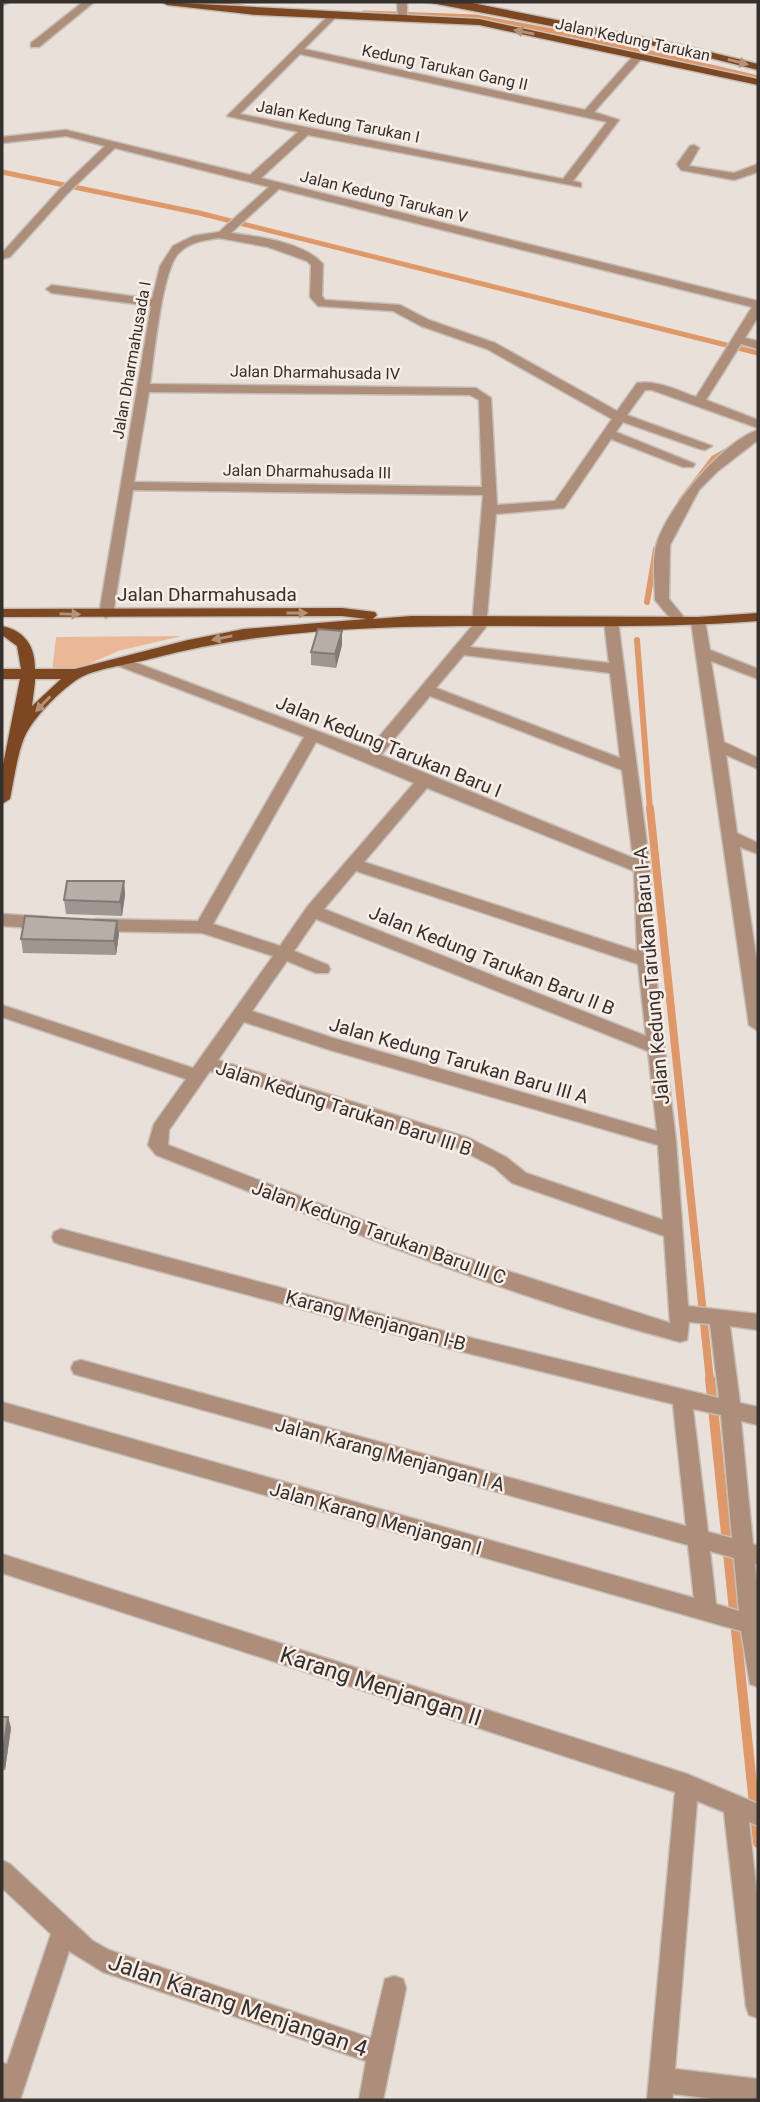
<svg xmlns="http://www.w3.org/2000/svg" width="760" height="2102" viewBox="0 0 760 2102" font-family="Roboto,sans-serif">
<rect width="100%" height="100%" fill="#eae0da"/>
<path fill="#ebb897" d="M 182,636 L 118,651 L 73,671 L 52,672 L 56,637 Z"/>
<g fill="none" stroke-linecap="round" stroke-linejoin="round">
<path stroke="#de9869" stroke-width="5" d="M 200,2 L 243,7
M 364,13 L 476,17 L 574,35 L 758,78
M 2,172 L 199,213 L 758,353"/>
<path stroke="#de9869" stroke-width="6" d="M 681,501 L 714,458 L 732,448
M 647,602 L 656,549
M 637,640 L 650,810"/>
<path stroke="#de9869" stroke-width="8" d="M 650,808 L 710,1381"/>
<path stroke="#de9869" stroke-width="10" d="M 710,1379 L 758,1843"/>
<defs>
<path id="minor" d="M 2,2 L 9,2 L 2,6 Z
M 83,2 L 94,2 L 39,47 L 31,47 L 31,43 Z
M 397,2 L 407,2 L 407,19 L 398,17 Z
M 332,12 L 337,15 L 336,17 L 304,49 L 585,110 L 634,55 L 643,57 L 594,112 L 619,120 L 573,181 L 581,183 L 581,187 L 308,135 L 261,178 L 758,301 L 758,317 L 745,338 L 758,341 L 758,349 L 741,344 L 706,400 L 758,420 L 758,428 L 652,390 L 645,390 L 627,415 L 712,446 L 705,450 L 700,449 L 623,422 L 616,432 L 695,464 L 693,467 L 683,467 L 611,439 L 564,508 L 496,514 L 486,627 L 470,647 L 609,663 L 604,621 L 611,617 L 618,621 L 650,868 L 654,960 L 676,1141 L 688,1306 L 758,1314 L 758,1330 L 730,1326 L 740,1403 L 758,1407 L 758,1425 L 741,1421 L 753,1544 L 758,1546 L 758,1564 L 755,1564 L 758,1591 L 758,1687 L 750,1684 L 741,1631 L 2,1420 L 2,1402 L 694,1598 L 688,1545 L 81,1376 L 74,1374 L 71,1368 L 74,1362 L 81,1360 L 686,1526 L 673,1404 L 451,1349 L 61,1245 L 54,1242 L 52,1237 L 54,1232 L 61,1229 L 451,1333 L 719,1398 L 710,1324 L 689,1322 L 687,1340 L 680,1342 C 501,1295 328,1222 156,1155 L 148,1145 L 154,1124 L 186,1079 L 2,1017 L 2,1005 L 193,1068 L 273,956 L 202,933 L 96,931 L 88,925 L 96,919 L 198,921 L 304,737 L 116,665 L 116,659 L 126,659 L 368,750 L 472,626 L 483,495 L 133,490 L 113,614 L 106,618 L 99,614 L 151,306 L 52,293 L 46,289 L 52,285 L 152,299 L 160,266 L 173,246 L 193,236 L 219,232 L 269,187 L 115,148 L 67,194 L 10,257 L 2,259 L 2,253 L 59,190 L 105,146 L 66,136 L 2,143 L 2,137 L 66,130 L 250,175 L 298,132 L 227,116 ZM 300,54 L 607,122 L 563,179 L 240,114 ZM 279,189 L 752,307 L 696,397 C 677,390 657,380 637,383 L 617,411 L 495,343 L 429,320 L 400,305 L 325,300 L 322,296 L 323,264 C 303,242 260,237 231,233 ZM 219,238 L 268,247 L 307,261 L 311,265 L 310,297 L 318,306 L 393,311 L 421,326 L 487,349 L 612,419 L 555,501 L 497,505 L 491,398 L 476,388 L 150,384 C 154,358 162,269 179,253 C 189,242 205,240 219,238 ZM 149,392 L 470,395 L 479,400 L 482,487 L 134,482 ZM 464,655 L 610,673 L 620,758 L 436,688 ZM 430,696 L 622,770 L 633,858 L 381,755 ZM 316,742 L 414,783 L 307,907 L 280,946 L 213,924 ZM 427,788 L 634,871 L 637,951 L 364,862 ZM 356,871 L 638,964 L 646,1036 L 324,909 ZM 316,919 L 648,1051 L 657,1131 L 333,1038 L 252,1011 L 287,961 L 316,973 L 328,973 L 330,969 L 328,965 L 294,951 ZM 244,1022 L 330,1050 L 658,1145 L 663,1220 L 526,1173 L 506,1157 L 469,1138 L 218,1060 ZM 210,1071 L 457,1148 L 494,1167 L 512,1183 L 664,1236 L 670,1323 L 421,1243 L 168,1145 L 169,1130 ZM 693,1409 L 721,1415 L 732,1538 L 708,1532 ZM 710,1551 L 734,1558 L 739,1611 L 716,1604 Z
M 694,145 L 699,148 L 689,166 L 734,173 L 758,164 L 758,172 L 734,180 L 681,170 L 677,164 L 690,146 Z
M 758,430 L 758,440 L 718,471 L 699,490 L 670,545 L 669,599 L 687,621 L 685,624 L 675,624 L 655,600 C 655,583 652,562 656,546 C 665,510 723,441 758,430 Z
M 698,617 L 705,621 L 710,650 L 758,669 L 758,679 L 711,661 L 724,742 L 758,758 L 758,769 L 726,755 L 737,833 L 758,843 L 758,854 L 740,847 L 758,970 L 758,1031 L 749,1025 L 691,621 Z
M 2,914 L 47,917 L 55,923 L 47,929 L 2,926 Z
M 2,1554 L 687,1774 L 758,1804 L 758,1826 L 749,1822 L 758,1904 L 758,2018 L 749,2015 L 746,2006 L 724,1812 L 697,1801 L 675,2069 L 758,2079 L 758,2100 L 724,2100 L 673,2094 L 672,2100 L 647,2100 L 675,1792 L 2,1573 Z
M 2,1860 L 10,1864 L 93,1941 L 109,1950 L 371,2038 L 385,1979 L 394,1976 L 403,1979 L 406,1988 L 383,2100 L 359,2100 L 366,2061 L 103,1972 L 69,1951 L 20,2100 L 2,2100 L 2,2063 L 7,2064 L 51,1934 L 2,1888 Z"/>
<path id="major" d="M 162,2 L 479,19 L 758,79 L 758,85 L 479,25 L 257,15 L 167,5 Z
M 426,2 L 467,2 L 682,45 L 758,64 L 758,70 L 682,51 Z
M 342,608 L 375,612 L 377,615 L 373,619 L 411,616 L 698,617 L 758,613 L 758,621 C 555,637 349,606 150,659 C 131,664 93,669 78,679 C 60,691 38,713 27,732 C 18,748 14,780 10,799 L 2,804 L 2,770 L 20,679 L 2,679 L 2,669 L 21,669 L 17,646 L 2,635 L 2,626 C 25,631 35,646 35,669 L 75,669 L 188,640 L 244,629 L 367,619 L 342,616 L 2,617 L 2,609 ZM 35,679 L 61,679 L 32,706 L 35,682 Z"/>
</defs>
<use href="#minor" stroke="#c6bdb7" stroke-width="3"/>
<use href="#major" stroke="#c6bdb7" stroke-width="3"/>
<use href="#minor" fill="#ad8e7a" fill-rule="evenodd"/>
<use href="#major" fill="#7c4721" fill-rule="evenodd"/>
</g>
<path fill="#9e9690" d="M 342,631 L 342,645 L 336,668 L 311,665 L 311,652 Z
M 124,881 L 125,895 L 122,916 L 66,914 L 64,900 Z
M 117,921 L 119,934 L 116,955 L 23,953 L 21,939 Z
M 2,1717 L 8,1717 L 11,1728 L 5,1770 L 2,1770 Z"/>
<path fill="#817a76" d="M 342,631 L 342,645 L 336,668 L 335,654 Z
M 124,881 L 125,895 L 122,916 L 120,902 Z
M 117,921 L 119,934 L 116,955 L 114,941 Z
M 8,1717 L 11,1728 L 5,1770 L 2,1758 Z"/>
<path fill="#b8aea8" stroke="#817a76" stroke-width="2" d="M 318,629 L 342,631 L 335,654 L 311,652 Z
M 67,881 L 124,881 L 120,902 L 64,900 Z
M 25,916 L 117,921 L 114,941 L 21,939 Z
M 2,1717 L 8,1717 L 2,1758 Z"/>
<defs><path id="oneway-solid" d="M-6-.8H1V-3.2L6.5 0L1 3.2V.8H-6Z" transform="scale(1.75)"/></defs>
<g fill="#b4927a">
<use href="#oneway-solid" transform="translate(524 32) rotate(-168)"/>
<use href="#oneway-solid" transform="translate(738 62) rotate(14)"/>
<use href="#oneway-solid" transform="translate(297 613)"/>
<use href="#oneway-solid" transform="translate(70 614) rotate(1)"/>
<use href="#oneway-solid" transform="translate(222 638) rotate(169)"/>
<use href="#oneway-solid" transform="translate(43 704) rotate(134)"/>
</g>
<g text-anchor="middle" stroke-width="5" stroke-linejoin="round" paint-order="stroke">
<g font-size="16" fill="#34302d" stroke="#f8ede7">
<text transform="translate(633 39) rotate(12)" y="6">Jalan Kedung Tarukan</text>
<text transform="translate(445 67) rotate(12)" y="6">Kedung Tarukan Gang II</text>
<text transform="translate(338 121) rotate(11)" y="6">Jalan Kedung Tarukan I</text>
<text transform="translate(384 196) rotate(14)" y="6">Jalan Kedung Tarukan V</text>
<text transform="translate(131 360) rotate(-80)" y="6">Jalan Dharmahusada I</text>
<text transform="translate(315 372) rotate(1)" y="6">Jalan Dharmahusada IV</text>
<text transform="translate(307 471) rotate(1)" y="6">Jalan Dharmahusada III</text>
</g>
<g font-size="19" fill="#34302d" stroke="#f8ede7">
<text x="207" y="601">Jalan Dharmahusada</text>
<text transform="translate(389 746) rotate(22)" y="7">Jalan Kedung Tarukan Baru I</text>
<text transform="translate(492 960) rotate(22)" y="7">Jalan Kedung Tarukan Baru II B</text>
<text transform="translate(651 976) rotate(-95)" y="7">Jalan Kedung Tarukan Baru I-A</text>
<text transform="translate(459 1060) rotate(16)" y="7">Jalan Kedung Tarukan Baru III A</text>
<text transform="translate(344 1108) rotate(18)" y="7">Jalan Kedung Tarukan Baru III B</text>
<text transform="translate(379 1232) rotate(20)" y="7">Jalan Kedung Tarukan Baru III C</text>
<text transform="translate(376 1320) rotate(15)" y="7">Karang Menjangan I-B</text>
<text transform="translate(390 1454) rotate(15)" y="7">Jalan Karang Menjangan I A</text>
<text transform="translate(376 1518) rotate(16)" y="7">Jalan Karang Menjangan I</text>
</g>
<g font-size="23" fill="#34302d" stroke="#f8ede7">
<text transform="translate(381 1686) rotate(18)" y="8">Karang Menjangan II</text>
<text transform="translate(238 2005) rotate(19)" y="8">Jalan Karang Menjangan 4</text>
</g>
</g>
<rect width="760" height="2102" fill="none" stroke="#34302d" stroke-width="7"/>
</svg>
